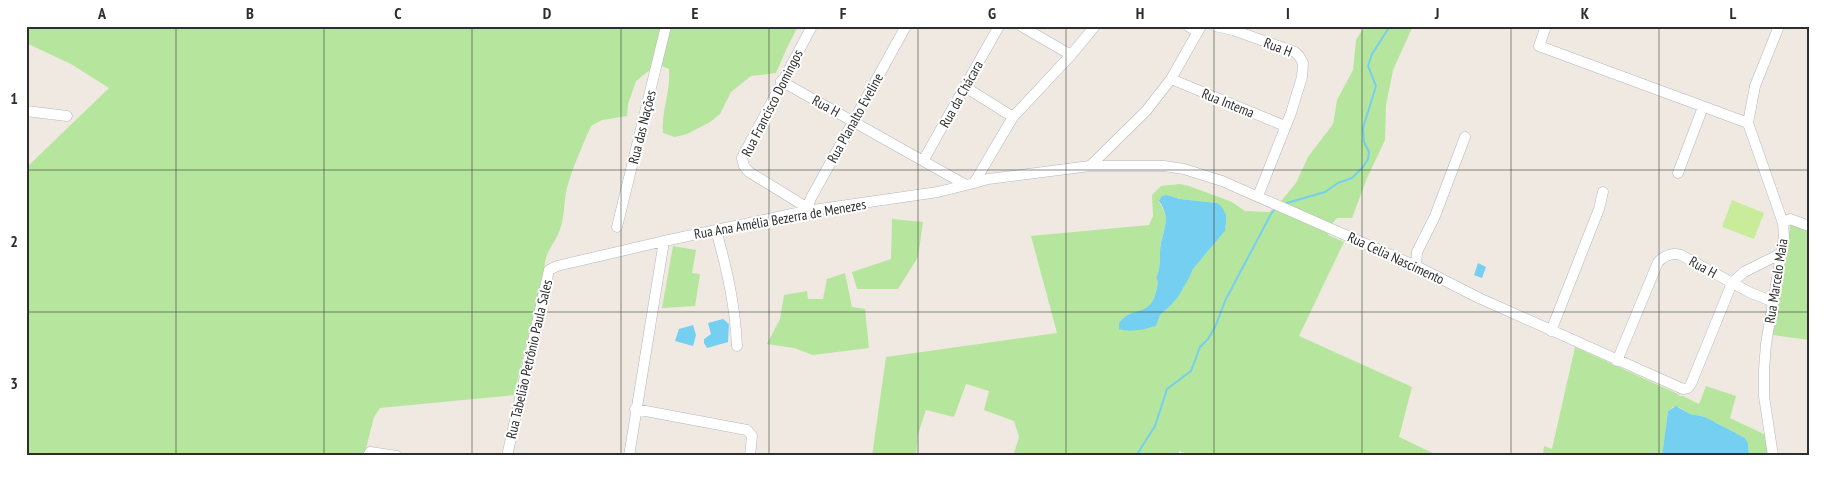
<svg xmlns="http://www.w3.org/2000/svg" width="1835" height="482" viewBox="0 0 1835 482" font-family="'PT Sans Narrow',sans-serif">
<rect width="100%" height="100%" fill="#efe9e1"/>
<path fill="#b6e59e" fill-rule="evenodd" d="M 26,26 L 798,26 L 786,50 L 776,73 L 751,76 L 731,92 L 720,114 L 710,122 L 687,134 L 675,137 L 663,133 C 661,111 671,91 669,69 L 657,64 L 636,81 L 628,104 L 627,116 L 602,120 L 591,126 C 583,145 574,164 568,184 C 564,197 565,212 561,226 C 556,245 545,247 544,272 L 514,395 L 380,408 L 374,417 L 364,456 L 26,456 L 26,168 L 109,88 L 71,64 L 26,43 Z
M 1365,26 L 1413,26 L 1393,70 L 1386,105 L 1385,140 L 1367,178 L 1352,218 L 1337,218 L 1332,224 L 1328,235 L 1344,242 L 1299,336 L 1412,387 L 1399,437 L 1439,456 L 1192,456 L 1179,451 L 1178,456 L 1013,456 L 1019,437 L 1014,421 L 984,410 L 989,391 L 966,384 L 954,417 L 926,410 L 918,434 L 916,456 L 872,456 L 886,357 L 1057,333 L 1031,236 L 1149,225 L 1153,216 L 1152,195 L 1161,186 L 1179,184 L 1189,186 L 1232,202 L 1245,211 L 1269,212 L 1277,206 L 1296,183 L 1308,157 L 1333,124 L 1337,100 L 1353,70 L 1356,40 ZM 1167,195 L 1180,199 L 1217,203 L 1226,223 L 1225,231 L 1193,269 L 1183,288 L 1170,306 L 1160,315 L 1156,326 C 1142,330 1130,332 1119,323 C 1135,302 1152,323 1158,282 L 1156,278 C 1160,270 1160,261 1160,251 C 1161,230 1173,222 1159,202 Z
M 892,219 L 923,222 L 918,257 L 898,289 L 857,289 L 852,272 L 891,259 Z
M 1791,222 L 1809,228 L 1809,340 L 1773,335 Z
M 673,246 L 696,250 L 692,273 L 700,274 L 695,306 L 662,308 Z
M 845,273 L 852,307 L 865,309 L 869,348 L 813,355 L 794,348 L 767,344 L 780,319 L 784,295 L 807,291 L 808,299 L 823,299 L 827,279 Z
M 1575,347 L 1680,395 L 1677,396 L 1683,396 L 1699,404 L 1706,386 L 1736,396 L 1730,418 L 1766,435 L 1768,456 L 1749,456 L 1748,443 L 1745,438 L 1705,417 L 1690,414 L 1679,407 L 1673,407 L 1668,411 L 1662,456 L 1543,456 L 1544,446 L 1552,449 Z"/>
<path fill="#c9ec9a" d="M 1732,200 L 1764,213 L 1754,239 L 1722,227 Z"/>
<path fill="#75cff0" d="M 1167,195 L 1180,199 L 1217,203 L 1222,207 L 1226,215 L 1226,223 L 1225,231 L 1193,269 L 1189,278 L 1178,297 L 1170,306 L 1160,315 L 1156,326 C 1146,329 1130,333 1119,329 L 1119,323 C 1136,302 1152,322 1158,282 L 1156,278 C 1160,270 1160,261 1160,251 C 1161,232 1173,220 1159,201 L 1162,196 Z
M 1478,263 L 1486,267 L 1482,278 L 1474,275 Z
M 723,319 L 729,324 L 728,342 L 707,348 L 704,343 L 704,339 L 711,334 L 708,323 Z
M 693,325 L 696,335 L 693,346 L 675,341 L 679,329 Z
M 1676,406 L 1690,414 L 1705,417 L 1745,438 L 1748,443 L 1749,456 L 1662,456 L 1668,411 Z"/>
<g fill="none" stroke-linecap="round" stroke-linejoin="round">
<path stroke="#75cff0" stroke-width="2" d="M 1287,203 L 1325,192 L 1338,183 L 1352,178 L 1363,167 L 1368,159 L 1369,152 L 1364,142 L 1363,128 L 1376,86 L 1368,66 L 1372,54 L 1390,26
M 1136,456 L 1155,426 L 1167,389 L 1191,371 L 1200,347 L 1208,339 L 1215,327 L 1226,299 L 1271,214 L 1275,209"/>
<defs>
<path id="minor" d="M 1021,26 L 1071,55
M 1188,26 L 1198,32
M 1215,26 L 1233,30 L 1295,52 L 1299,56 L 1303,63 L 1302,77 L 1291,113 L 1258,196
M 1546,26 L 1539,46 L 1748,123
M 1171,79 L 1285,126
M 781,81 L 966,185
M 965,87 L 1013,117
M 26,111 L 67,116
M 923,161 L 999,26
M 1090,166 L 1164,166 L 1184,169 L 1222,181 L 1416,266 L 1479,298 L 1683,389 L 1688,388 L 1691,384 L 1732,283 L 1744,272 L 1782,253
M 1678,173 L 1703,107
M 974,183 L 988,179 L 1090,166 L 1146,111 L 1171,79 L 1201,26
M 806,207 L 749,172 L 744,166 L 742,158 L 812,26
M 806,211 L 811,198 L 906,26
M 1783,223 L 1790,219 L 1809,226
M 617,227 L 666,26
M 716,230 C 727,270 735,304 737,346
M 1416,266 L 1417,252 L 1435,216 L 1465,137
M 1551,331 L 1599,209 L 1603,192
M 1617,361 L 1658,262 C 1665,255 1672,252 1681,255 L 1751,293 L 1774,302
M 635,409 L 747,430 L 752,436 L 750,456
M 368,456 L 370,452 L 397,456
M 507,456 L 549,270 L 557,266 L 664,241
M 629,456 L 664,241 L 806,211 L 938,192 L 974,183 L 1013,117 L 1071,55 L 1095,26
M 1773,456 L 1764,396 L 1764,370 L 1766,344 L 1784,237 L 1783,223 L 1748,123 L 1755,86 L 1779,26"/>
</defs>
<use href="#minor" stroke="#b4b7c1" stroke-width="11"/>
<use href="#minor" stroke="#fff" stroke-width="10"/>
</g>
<path fill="none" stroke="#2e2e2e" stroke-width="1" stroke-opacity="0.55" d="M 176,26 L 176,456M 324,26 L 324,456M 472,26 L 472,456M 621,26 L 621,456M 769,26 L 769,456M 918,26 L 918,456M 1066,26 L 1066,456M 1214,26 L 1214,456M 1362,26 L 1362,456M 1511,26 L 1511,456M 1659,26 L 1659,456M 26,170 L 1809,170M 26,312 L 1809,312"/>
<g text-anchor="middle" stroke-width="4" stroke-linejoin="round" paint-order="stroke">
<g font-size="14" fill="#2e2e2e" stroke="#fff">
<text transform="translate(1278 47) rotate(21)" y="5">Rua H</text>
<text transform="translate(961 94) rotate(-61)" y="5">Rua da Chácara</text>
<text transform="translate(772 103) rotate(-63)" y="5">Rua Francisco Domingos</text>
<text transform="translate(1228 103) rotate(22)" y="5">Rua Intema</text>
<text transform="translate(826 106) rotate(29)" y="5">Rua H</text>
<text transform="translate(855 118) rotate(-61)" y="5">Rua Planalto Eveline</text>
<text transform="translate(642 127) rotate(-76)" y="5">Rua das Nações</text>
<text transform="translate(780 219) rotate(-10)" y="5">Rua Ana Amélia Bezerra de Menezes</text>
<text transform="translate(1396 258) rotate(25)" y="5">Rua Celia Nascimento</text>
<text transform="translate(1703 267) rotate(29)" y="5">Rua H</text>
<text transform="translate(1776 281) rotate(-81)" y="5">Rua Marcelo Maia</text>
<text transform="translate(529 359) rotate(-77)" y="5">Rua Tabelião Petrônio Paula Sales</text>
</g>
</g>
<rect width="1835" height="482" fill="none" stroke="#ffffff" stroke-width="55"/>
<rect x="28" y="28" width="1780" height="426" fill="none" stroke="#2e2e2e" stroke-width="2"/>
<g font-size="16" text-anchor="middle" font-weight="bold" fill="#2e2e2e">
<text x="102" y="19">A</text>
<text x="250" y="19">B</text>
<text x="398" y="19">C</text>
<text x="547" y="19">D</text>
<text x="695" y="19">E</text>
<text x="843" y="19">F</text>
<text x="992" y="19">G</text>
<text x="1140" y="19">H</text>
<text x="1288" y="19">I</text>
<text x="1437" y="19">J</text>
<text x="1585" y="19">K</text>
<text x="1733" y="19">L</text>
<text x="14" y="104">1</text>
<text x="14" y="247">2</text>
<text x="14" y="389">3</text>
</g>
</svg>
